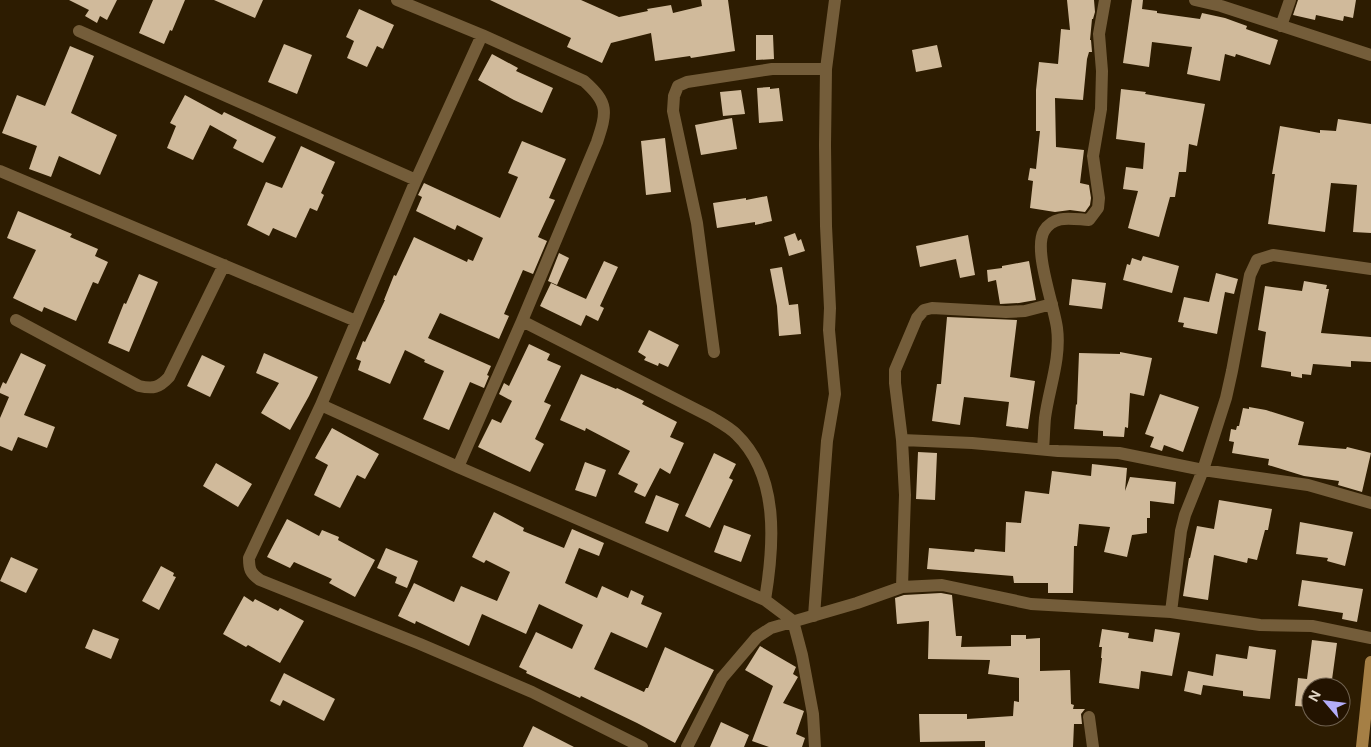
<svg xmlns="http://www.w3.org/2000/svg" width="1371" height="747" viewBox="0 0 1371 747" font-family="'DM Sans',sans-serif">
<rect width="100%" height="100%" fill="#2d1c01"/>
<path fill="#d0ba9b" d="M 69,0 L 117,0 L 107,20 L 100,16 L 97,23 L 85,16 L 89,10 Z
M 153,0 L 185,0 L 172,31 L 170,30 L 164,44 L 139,33 Z
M 214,0 L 263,0 L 255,18 Z
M 490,0 L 581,0 L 619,17 L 648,11 L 647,9 L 671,5 L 673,13 L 702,6 L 701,0 L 728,0 L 735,51 L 691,58 L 690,56 L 655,61 L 651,33 L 611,43 L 602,63 L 567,47 L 571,38 Z
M 1067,0 L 1094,0 L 1095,12 L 1093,19 L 1092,19 L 1090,40 L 1091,40 L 1092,52 L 1089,52 L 1087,59 L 1083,100 L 1055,98 L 1056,147 L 1084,150 L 1080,183 L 1089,185 L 1091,198 L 1090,205 L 1085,212 L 1070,210 L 1055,212 L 1030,208 L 1033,181 L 1028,180 L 1030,168 L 1036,169 L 1040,131 L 1036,131 L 1036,90 L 1039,62 L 1058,64 L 1061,29 L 1070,30 Z
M 1132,0 L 1143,0 L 1142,9 L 1157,11 L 1157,13 L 1200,19 L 1202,13 L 1225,18 L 1247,26 L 1246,29 L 1278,40 L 1270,65 L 1236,54 L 1235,57 L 1225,54 L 1220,81 L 1187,74 L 1192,47 L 1152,42 L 1149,67 L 1123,63 Z
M 1298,0 L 1356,0 L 1353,18 L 1344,16 L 1343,21 L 1316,15 L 1315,20 L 1293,15 Z
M 359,9 L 394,25 L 383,49 L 377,46 L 367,67 L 347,58 L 354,41 L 346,37 Z
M 756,35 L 773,35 L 774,59 L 756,60 Z
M 284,44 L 312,55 L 297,94 L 268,82 Z
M 937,45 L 942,67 L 916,72 L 912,50 Z
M 70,46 L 94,56 L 71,113 L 117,135 L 100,175 L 59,156 L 51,177 L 29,169 L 37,146 L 2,133 L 17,95 L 45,106 Z
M 492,54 L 518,68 L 516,71 L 553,88 L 542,113 L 514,100 L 478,80 Z
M 770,87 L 770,89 L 779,88 L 783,121 L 759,123 L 757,88 Z
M 1121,89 L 1146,92 L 1145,94 L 1205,104 L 1197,146 L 1189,144 L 1186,172 L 1179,172 L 1175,197 L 1170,197 L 1159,237 L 1128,228 L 1138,191 L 1123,189 L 1126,167 L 1143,169 L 1145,143 L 1116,139 Z
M 741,90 L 745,114 L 723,116 L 720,92 Z
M 185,95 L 222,115 L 224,112 L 276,137 L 263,163 L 233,148 L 237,140 L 210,125 L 193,160 L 167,148 L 176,126 L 170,123 Z
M 732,118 L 737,149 L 701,155 L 695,125 Z
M 1338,119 L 1371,124 L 1371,233 L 1353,232 L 1357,185 L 1331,183 L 1325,232 L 1268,224 L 1275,174 L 1272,174 L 1280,126 L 1320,133 L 1320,130 L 1336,131 Z
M 665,138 L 671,192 L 646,195 L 641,141 Z
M 522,141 L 566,159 L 549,198 L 555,200 L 538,237 L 547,241 L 533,274 L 523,270 L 504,314 L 509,316 L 499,339 L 440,313 L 428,338 L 491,366 L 487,375 L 489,376 L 484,388 L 470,382 L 449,430 L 423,419 L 444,371 L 424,362 L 425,360 L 405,350 L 390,384 L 358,370 L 361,361 L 356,359 L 363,341 L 365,342 L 385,300 L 384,300 L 394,275 L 396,276 L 414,237 L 467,262 L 468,259 L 473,261 L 483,238 L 457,225 L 455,230 L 416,211 L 422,197 L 418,195 L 424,183 L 500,218 L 518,177 L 508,173 Z
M 301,146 L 335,162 L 321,193 L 324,195 L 317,211 L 310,208 L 296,238 L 273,228 L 269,236 L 247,225 L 266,182 L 282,188 Z
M 767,196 L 772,221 L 755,225 L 755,222 L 717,228 L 713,203 L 746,198 L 746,200 Z
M 18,211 L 72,234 L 70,237 L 98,249 L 95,256 L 108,262 L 98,284 L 93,282 L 76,321 L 44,307 L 42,312 L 13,298 L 36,250 L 7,238 Z
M 795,233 L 798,241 L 801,239 L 805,251 L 789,256 L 784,237 Z
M 968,235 L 975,275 L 960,278 L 956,259 L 920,267 L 916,246 Z
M 559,253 L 569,258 L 557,285 L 548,281 Z
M 1143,256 L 1179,266 L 1172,293 L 1123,280 L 1127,264 L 1130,265 L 1132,258 L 1141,261 Z
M 604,261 L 618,267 L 600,306 L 604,308 L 598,321 L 586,315 L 581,326 L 540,306 L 551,283 L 586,299 Z
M 1029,261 L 1036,300 L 1019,303 L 1000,304 L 996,280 L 988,282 L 987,270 L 1002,268 L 1002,266 Z
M 782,267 L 789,305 L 798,304 L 801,334 L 779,336 L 777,306 L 770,269 Z
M 1216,273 L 1238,279 L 1234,294 L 1225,292 L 1217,334 L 1183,327 L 1184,323 L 1178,322 L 1184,297 L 1209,302 Z
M 139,274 L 158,282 L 129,352 L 108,343 L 124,303 L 126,304 Z
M 1072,279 L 1106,283 L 1102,309 L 1069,305 Z
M 1304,281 L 1327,285 L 1326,289 L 1329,289 L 1321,333 L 1371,337 L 1371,362 L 1351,361 L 1351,367 L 1313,364 L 1311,375 L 1302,374 L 1302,378 L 1291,376 L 1291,372 L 1261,367 L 1266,332 L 1258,330 L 1265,286 L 1302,291 Z
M 947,317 L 1017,320 L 1010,377 L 1035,381 L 1028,429 L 1006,426 L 1009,402 L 964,397 L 960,425 L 932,421 L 937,384 L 941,384 Z
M 649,330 L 679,345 L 668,367 L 659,363 L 658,366 L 644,360 L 646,357 L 638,352 Z
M 529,344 L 550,354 L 547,360 L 561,366 L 544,402 L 551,405 L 535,439 L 544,444 L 530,472 L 478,447 L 492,419 L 501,423 L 512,401 L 499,394 L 504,383 L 509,386 Z
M 1120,352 L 1152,358 L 1144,396 L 1130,393 L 1128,428 L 1125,427 L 1124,437 L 1103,436 L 1103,431 L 1074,429 L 1076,404 L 1077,405 L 1079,353 L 1120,354 Z
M 21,353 L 46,365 L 24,415 L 55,427 L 47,448 L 18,437 L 12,451 L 0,446 L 0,418 L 9,397 L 0,393 L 0,389 L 3,382 L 6,384 Z
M 264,353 L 318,377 L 309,396 L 290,430 L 261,413 L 279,383 L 256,373 Z
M 202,355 L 225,366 L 210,397 L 187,386 Z
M 581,374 L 616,389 L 617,388 L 644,401 L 642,404 L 677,422 L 670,437 L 684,443 L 670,474 L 660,468 L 645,497 L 634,492 L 638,484 L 618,474 L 630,451 L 586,428 L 585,431 L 560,420 Z
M 1160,394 L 1199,407 L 1183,452 L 1164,445 L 1162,451 L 1150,447 L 1154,437 L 1145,434 Z
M 1249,407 L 1266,410 L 1304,422 L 1298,445 L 1346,449 L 1347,447 L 1371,453 L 1362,492 L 1338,485 L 1339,481 L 1304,476 L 1268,465 L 1269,459 L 1232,453 L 1234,442 L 1229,441 L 1231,429 L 1236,430 L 1237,426 L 1239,426 L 1243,408 L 1249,409 Z
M 332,428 L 379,454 L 365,479 L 357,475 L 340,508 L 314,495 L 328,465 L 315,458 Z
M 918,452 L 937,453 L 935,500 L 916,499 Z
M 714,453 L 736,464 L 729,478 L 733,480 L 710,528 L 685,516 Z
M 585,462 L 606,470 L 596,497 L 575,490 Z
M 216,463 L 252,484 L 238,507 L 203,486 Z
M 1092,464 L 1127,468 L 1125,491 L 1130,477 L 1176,482 L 1174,504 L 1150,501 L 1150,518 L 1147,518 L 1147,533 L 1132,535 L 1127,557 L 1104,552 L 1110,527 L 1079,524 L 1077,546 L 1074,546 L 1073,593 L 1048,593 L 1048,583 L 1014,583 L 1013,576 L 927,569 L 929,548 L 974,552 L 975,549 L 1005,552 L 1006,522 L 1021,523 L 1025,491 L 1049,494 L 1052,471 L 1091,476 Z
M 656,495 L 679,504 L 668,532 L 645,523 Z
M 1219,500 L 1272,509 L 1268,530 L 1265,530 L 1257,560 L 1248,558 L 1247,563 L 1214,555 L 1208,600 L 1183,596 L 1189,558 L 1190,558 L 1197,526 L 1214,529 Z
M 494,512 L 524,528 L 523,531 L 564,548 L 572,529 L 604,543 L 599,556 L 579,548 L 565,583 L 597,598 L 602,586 L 628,598 L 631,590 L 644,596 L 641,604 L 662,613 L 647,648 L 611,632 L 594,669 L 644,692 L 646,688 L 648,688 L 665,647 L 714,670 L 675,743 L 637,723 L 581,696 L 580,698 L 526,673 L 527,671 L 519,667 L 536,632 L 572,649 L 583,625 L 539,604 L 526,634 L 482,614 L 469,646 L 416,621 L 415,624 L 398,616 L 414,583 L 454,602 L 461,586 L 497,601 L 510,572 L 486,560 L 484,563 L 472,557 Z
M 287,519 L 319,536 L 322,530 L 339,537 L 338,540 L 375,560 L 355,597 L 329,583 L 332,579 L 294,562 L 290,568 L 267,557 Z
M 1300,522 L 1353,532 L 1345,566 L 1327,561 L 1328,558 L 1296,554 Z
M 724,525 L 751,535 L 741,562 L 714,552 Z
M 386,548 L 418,561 L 407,588 L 395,583 L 397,577 L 377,568 Z
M 11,557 L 38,569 L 26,593 L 0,581 Z
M 161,566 L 174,573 L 173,576 L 176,577 L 159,610 L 142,601 Z
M 1302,580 L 1363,589 L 1357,622 L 1342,619 L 1343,613 L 1298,606 Z
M 941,593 L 952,595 L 956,636 L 962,636 L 961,647 L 1011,646 L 1011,635 L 1026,635 L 1026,639 L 1040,638 L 1040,671 L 1070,670 L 1071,704 L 1074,705 L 1073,709 L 1085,709 L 1081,714 L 1082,724 L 1074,724 L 1073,747 L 985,747 L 985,741 L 920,742 L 919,714 L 967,714 L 967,719 L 1013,716 L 1014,701 L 1019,702 L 1019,678 L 988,674 L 990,660 L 928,659 L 929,621 L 897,624 L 895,598 L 904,595 Z
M 244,596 L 253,602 L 255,599 L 278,611 L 280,608 L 304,621 L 280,663 L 248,645 L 246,647 L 223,634 Z
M 93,629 L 119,639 L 111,659 L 85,648 Z
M 1102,629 L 1129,633 L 1128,638 L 1153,642 L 1155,629 L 1180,633 L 1172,676 L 1141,671 L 1139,689 L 1099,683 L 1102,658 L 1101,658 L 1102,647 L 1099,647 Z
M 1312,640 L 1337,643 L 1331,687 L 1311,687 L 1311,707 L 1295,706 L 1298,678 L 1307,679 Z
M 760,646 L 796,667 L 793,674 L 798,677 L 783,703 L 804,711 L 796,734 L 805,738 L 802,747 L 769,747 L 752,741 L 773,686 L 745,670 Z
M 1249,646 L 1276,650 L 1270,699 L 1243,696 L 1243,691 L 1203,685 L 1201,695 L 1184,691 L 1188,671 L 1213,676 L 1216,654 L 1247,659 Z
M 284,673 L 335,699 L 324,721 L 283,700 L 280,706 L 270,701 Z
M 721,722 L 749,735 L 744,747 L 710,747 Z
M 533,726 L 574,747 L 523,747 Z"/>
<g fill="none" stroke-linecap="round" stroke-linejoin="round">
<path stroke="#745d3a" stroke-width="12" d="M 397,0 L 482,35 L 584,81 C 609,103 607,112 597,142 L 522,321 L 458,467
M 1195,0 L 1221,6 L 1371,55
M 1281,26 L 1290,0
M 79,31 L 416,180
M 482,35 L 416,180 L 321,405 L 249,558 C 249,569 250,573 260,580 L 420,644 L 532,692 L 642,747
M 0,171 L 356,321
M 16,320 L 139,386 C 153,389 159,388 169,377 L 224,265
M 522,321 L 711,417 C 719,422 729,427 736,434 C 780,476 774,546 765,600
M 714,352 L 697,223 L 673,111 L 674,96 L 678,86 L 687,82 L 772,69 L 826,69
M 321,405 L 458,467 L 765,600 L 793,621 L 802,655 L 813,714 L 815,747
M 902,440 L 972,443 L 1058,451 L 1119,453 L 1203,470 L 1308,485 L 1371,503
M 1043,449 C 1044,439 1044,429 1045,418 C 1049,388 1061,359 1057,328 C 1054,305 1033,250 1044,231 C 1054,214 1072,219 1089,220 L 1098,208 L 1099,198 L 1093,156 L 1101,109 L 1102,71 L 1099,34 L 1105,0
M 902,587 L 905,495 L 902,440 L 895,383 L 895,370 L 917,318 L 924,310 L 932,308 L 1006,312 L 1025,311 L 1052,304
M 1171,612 L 1181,531 L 1185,515 L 1203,470 L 1226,398 L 1232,371 L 1250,275 L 1257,260 L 1273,255 L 1371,269
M 814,616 L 827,441 L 835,394 L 829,330 L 830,308 L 826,226 L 825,145 L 826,69 L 835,0
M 1089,717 L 1093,747
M 687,747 L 722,678 L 757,637 L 771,628 L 857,603 L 902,587 L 942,585 L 1031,604 L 1171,612 L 1260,625 L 1312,626 L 1371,638"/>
<path stroke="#a57f45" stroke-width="12" d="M 1362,747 L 1371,662"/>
</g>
<g transform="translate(1326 702) rotate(298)"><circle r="24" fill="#231300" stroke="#6f614f"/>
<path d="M0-4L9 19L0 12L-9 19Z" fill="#b3adf9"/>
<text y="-8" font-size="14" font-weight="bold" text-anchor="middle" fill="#e0d5c5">N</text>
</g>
</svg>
